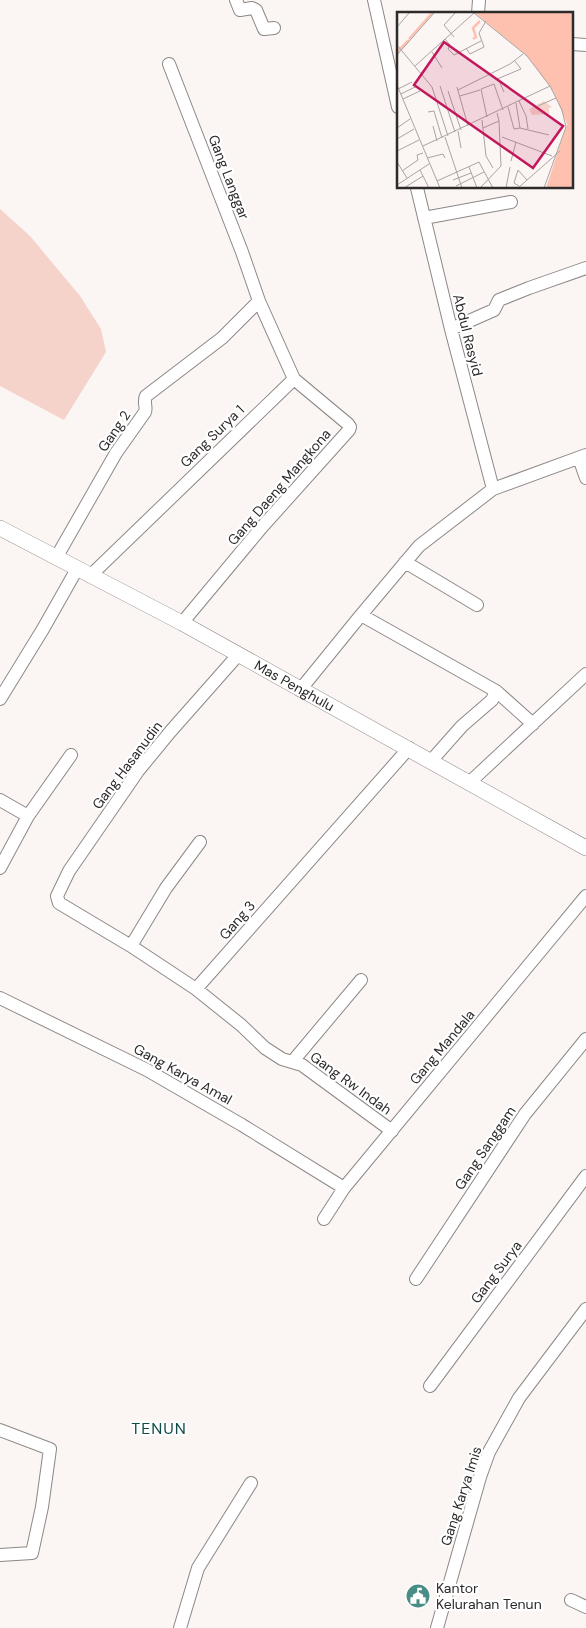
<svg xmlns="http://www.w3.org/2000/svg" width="586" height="1628" viewBox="0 0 586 1628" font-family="'DM Sans',sans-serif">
<rect width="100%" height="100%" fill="#fbf5f3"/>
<path fill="#f5d3ca" d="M 0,209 L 30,236 L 80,296 L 101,329 L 106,352 L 64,420 L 0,386 Z"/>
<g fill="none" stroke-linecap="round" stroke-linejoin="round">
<defs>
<path id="minor" d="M 236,0 L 240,10 L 252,8 L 256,10 L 264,29 L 274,28
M 374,0 L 398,107
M 478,14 L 479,0
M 572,44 L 586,45
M 417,188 L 451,329 L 493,489
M 424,218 L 511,202
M 451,329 L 494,310 L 499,300 L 529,288 L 586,268
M 579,458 L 586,478
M 56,558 L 116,453 L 145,412 C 147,407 143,402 146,396 L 222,338 L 259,301
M 405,562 L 477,605
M 90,576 L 294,379 L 259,301 L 242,252 L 169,64
M 361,615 L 419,546 L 493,489 L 586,455
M 182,623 L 262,527 L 349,430 L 350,427 L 348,424 L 294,379
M 238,655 L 170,732 L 138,771 L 69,871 L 57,896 L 59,903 L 131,946 L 196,989 L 409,748
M 300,690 L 361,615 L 496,691 L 533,724
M 0,699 L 43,629 L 77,569
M 431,761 L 462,726 L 492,700 L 496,691
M 469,783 L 586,674
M 0,800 L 28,816
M 0,868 L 28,816 L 71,755
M 131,946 L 166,888 L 200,842
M 196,989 L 241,1025 L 265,1048 L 282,1059 L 302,1065 L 392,1131
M 0,998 L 147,1070 L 242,1125 L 344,1188
M 293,1061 L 361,980
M 324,1219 L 344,1188 L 586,896
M 416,1279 L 525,1114 L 586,1039
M 430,1386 L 586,1176
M 0,1430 L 50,1449 L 42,1507 L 32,1553 L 0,1555
M 571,1600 L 586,1607
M 180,1628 L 198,1568 L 251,1483
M 437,1628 L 480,1477 L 489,1452 L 519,1398 L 586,1309"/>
<g id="tertiary">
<path id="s1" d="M 0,528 L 182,623 L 586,848"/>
</g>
</defs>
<use href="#minor" stroke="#8d8886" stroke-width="14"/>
<use href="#tertiary" stroke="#8d8886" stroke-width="16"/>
<use href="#minor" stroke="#fff" stroke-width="12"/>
<use href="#tertiary" stroke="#fff" stroke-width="15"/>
</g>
<defs>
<symbol id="civic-disc" viewBox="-11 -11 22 22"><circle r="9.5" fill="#488e86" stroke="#fff"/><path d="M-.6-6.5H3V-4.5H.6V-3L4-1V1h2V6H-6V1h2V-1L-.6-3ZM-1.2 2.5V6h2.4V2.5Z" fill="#fff"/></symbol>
</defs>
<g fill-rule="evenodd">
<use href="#civic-disc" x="404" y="1582" width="28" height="28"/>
</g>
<g text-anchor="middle" stroke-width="4.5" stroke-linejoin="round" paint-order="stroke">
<g font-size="14" fill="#2d2a2a" stroke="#fff">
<text transform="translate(229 177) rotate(69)" y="5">Gang Langgar</text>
<text transform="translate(468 335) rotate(76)" y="5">Abdul Rasyid</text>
<text transform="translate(114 431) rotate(-56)" y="5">Gang 2</text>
<text transform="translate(212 436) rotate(-44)" y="5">Gang Surya 1</text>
<text transform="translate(279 487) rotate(-49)" y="5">Gang Daeng Mangkona</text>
<text dy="5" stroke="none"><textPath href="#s1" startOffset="334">Mas Penghulu</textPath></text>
<text transform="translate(127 765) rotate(-53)" y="5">Gang Hasanudin</text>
<text transform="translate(237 920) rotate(-49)" y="5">Gang 3</text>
<text transform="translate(442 1047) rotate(-50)" y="5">Gang Mandala</text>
<text transform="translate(183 1074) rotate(29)" y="5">Gang Karya Amal</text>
<text transform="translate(351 1083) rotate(36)" y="5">Gang Rw Indah</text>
<text transform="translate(485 1148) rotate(-56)" y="5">Gang Sanggam</text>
<text transform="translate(496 1272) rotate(-53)" y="5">Gang Surya</text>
<text transform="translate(461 1496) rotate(-72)" y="5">Gang Karya Imis</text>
</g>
<g font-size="14" fill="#2d2a2a" stroke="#fff" text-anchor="start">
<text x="436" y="1593">Kantor<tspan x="436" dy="16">Kelurahan Tenun</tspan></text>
</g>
<g font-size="16" letter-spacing="1" fill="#0f4c47" stroke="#fff">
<text x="159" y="1434">TENUN</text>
</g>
</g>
<g transform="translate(397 12)">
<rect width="176" height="176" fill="#fbf5f3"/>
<path d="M 147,89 L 155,95 L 152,96 L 152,102 L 135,103 L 132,97 Z" fill="#f5d3ca"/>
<path d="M 78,1 L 176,1 L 176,176 L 149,176 L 170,112 L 156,79 L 130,44 Z" fill="#ffc1af"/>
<path fill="none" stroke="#ffc1af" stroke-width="2.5" d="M 147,1 L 176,56M 12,27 L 35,1M 76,27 L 79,25 L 76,16 L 83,9M 0,40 L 12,28"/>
<path fill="none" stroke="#a9a4a3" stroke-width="1" d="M 77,1 L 130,44 L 153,74 L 165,98 L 169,115 L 147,176M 0,15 L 12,1M 57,25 L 47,13 L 58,1M 48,27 L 53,33 L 51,37 L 57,43 L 84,29M 0,33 L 35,75 L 51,124M 69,36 L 73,42 L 87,35 L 82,21 L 89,9M 35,40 L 45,56M 0,43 L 37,1M 18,54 L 77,1M 101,66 L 107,80M 100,67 L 124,57 L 118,49M 0,73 L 43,176M 43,74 L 58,120M 60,75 L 71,114M 1,77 L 15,70M 61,78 L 113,52 L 126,42M 51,79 L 64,118M 4,82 L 20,74M 63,84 L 83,78M 6,87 L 23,79M 122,89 L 129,104 L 131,117M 119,91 L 123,116 L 152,123M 141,94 L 159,86M 111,95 L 117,117 L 123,116M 31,100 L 37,99 L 45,126M 90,105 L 84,77 L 97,72 L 106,98M 85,108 L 89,144 L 96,156M 102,109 L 104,154M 36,114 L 40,129M 0,116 L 13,107M 86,116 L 102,109 L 100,101M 61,119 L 64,136M 48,125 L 65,176M 105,125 L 155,144M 0,127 L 17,117M 26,134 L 153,74M 0,139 L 22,128M 30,146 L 46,142 L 48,146M 114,149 L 119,130M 0,150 L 10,166M 72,155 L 80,176M 23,158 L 32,176M 5,159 L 21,148 L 20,143 L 26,141M 56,168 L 74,161M 40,169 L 82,150 L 96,176M 0,173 L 32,152M 59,174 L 87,160M 122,174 L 117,171 L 121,158 L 130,168M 7,176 L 26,164M 83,176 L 104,154M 109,176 L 113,155M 121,176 L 163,139"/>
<path fill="#c2185b" fill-opacity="0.15" stroke="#c2185b" stroke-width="2.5" d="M 47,30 L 166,114 L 136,156 L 17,73 Z"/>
<rect width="176" height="176" fill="none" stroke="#2d2a2a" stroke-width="2.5"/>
</g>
</svg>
